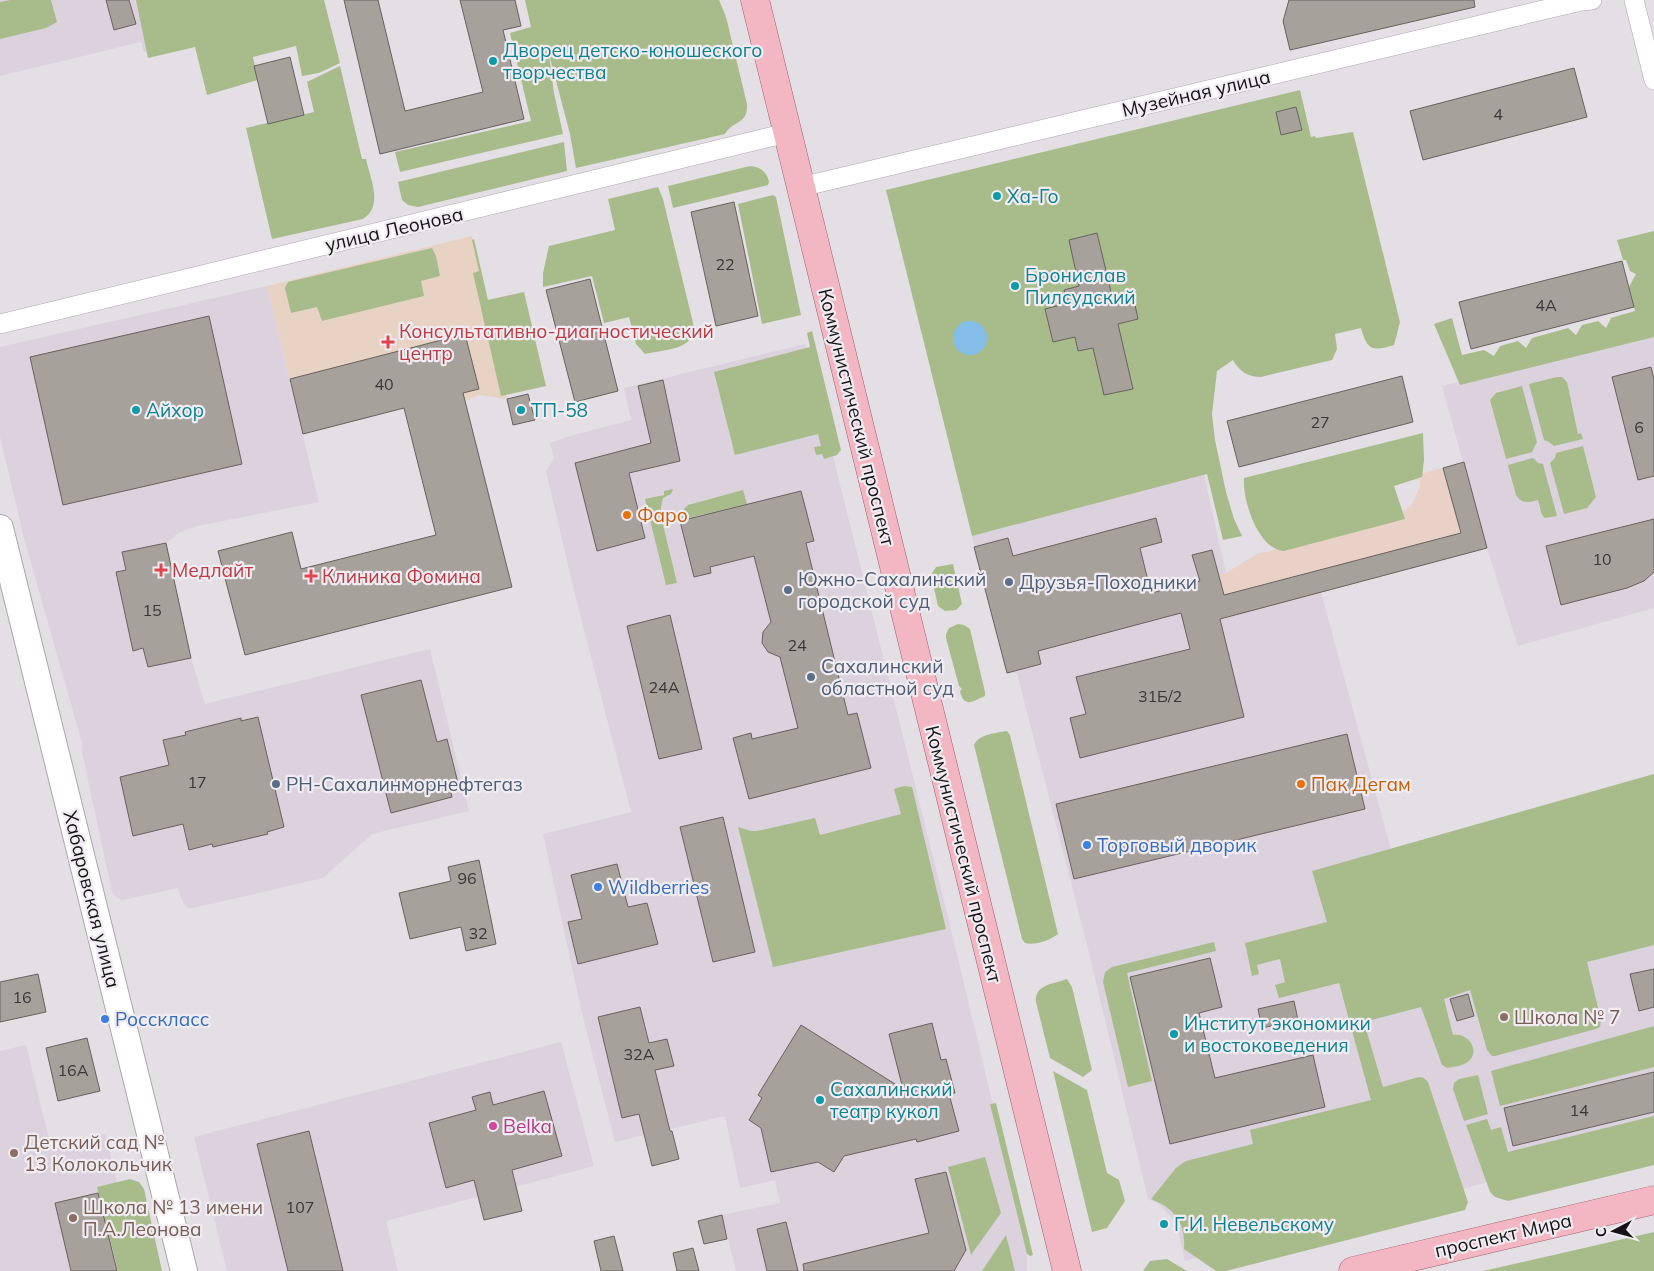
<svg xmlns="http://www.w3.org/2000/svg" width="1654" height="1271" viewBox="0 0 1654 1271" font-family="Mulish,sans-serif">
<rect width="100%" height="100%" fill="#e3dfe5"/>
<path fill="#dbd2de" d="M 0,0 L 229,0 L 187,46 L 144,52 L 141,42 L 0,76 Z
M 267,286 L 319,502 L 197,526 L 178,533 L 166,543 L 191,658 L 205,704 L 430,649 L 469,811 L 372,834 L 323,878 L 193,908 L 189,908 L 183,903 L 178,888 L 122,900 L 116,897 L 112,892 L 82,752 L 82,743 L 24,538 L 0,437 L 0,347 Z
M 1654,337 L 1654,608 L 1518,646 L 1487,548 L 1442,386 Z
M 805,344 L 950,925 L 1027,1248 L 1027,1271 L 736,1271 L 722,1215 L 780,1203 L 775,1180 L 740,1188 L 725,1116 L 615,1142 L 582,1013 L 543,834 L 631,812 L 575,595 L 546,471 L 554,458 L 550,443 L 570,436 L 631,420 L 624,388 Z
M 1204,475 L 1226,573 L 1175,588 L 1185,629 L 1321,592 L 1391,850 L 1654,774 L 1654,1139 L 1185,1261 L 1178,1230 L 1170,1216 L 1160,1205 L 1148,1199 L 1088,949 L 1017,673 L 1007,673 L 972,536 Z
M 561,1042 L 594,1166 L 386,1221 L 398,1271 L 227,1271 L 194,1137 Z
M 26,1045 L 51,1147 L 106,1134 L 137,1271 L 0,1271 L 0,1051 Z"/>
<path fill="#e9d1c8" d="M 1464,462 L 1487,548 L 1185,629 L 1174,587 L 1226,573 L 1257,554 L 1390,520 L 1411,506 L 1420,487 L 1420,474 Z"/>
<path fill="#e7d2c4" d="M 472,236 L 507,399 L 481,395 L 454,405 L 450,396 L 303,434 L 267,286 Z"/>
<path fill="#a8bc8b" d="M 10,0 L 51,0 L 57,22 L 46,28 L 0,39 L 0,2 Z
M 136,0 L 324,0 L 340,63 L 319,73 L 302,76 L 296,46 L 253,57 L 258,80 L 207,95 L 195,47 L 148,58 Z
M 525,0 L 719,0 L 726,17 L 747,104 C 748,125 733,120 725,134 L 576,168 L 570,134 L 549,54 L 554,93 L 563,134 L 400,172 L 395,152 L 531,121 L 510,33 L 531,27 Z
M 340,66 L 362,159 L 366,159 C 370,178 384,206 363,219 L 272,239 L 246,128 L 314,112 L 307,82 Z
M 1300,90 L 1311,137 L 1315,136 L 1316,138 L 1353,132 L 1400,322 L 1394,345 C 1372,352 1367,350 1361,328 L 1335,334 L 1337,349 L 1332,360 L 1261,377 C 1248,377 1239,371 1233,360 L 1217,371 L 1212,414 L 1215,440 L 1226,492 L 1234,519 L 1242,536 L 1223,540 L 1207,474 L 972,536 L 886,190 Z
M 564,142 L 567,171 L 418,207 L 408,205 L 402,200 L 398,182 Z
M 750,166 C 761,167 767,172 769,182 L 768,185 L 673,208 L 668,186 Z
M 658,187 L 663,199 L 694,327 C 695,350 663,350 645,354 L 636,344 L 629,317 L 604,323 L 592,276 L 543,287 L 543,273 L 549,246 L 615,230 L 608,199 Z
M 773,195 L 776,197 L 801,315 L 762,324 L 738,204 Z
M 1654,231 L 1654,337 L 1460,385 L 1434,324 L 1452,318 L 1462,355 L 1484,350 L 1494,356 L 1500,346 L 1518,341 L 1526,348 L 1532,338 L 1568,328 L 1576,335 L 1582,325 L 1598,321 L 1606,328 L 1611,318 L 1635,311 L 1629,287 L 1636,274 L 1630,271 L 1626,260 L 1623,260 L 1617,240 Z
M 474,239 L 488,300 L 524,292 L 546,386 L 501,396 L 473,273 L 479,271 L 472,240 Z
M 432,248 L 436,256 L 440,276 L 421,281 L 424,296 L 322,321 L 317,307 L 291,313 L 285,288 L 288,282 Z
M 812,331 L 841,450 L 837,455 L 824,459 L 822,454 L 816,455 L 814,447 L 821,446 L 818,434 L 735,455 L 714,372 L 810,347 L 807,333 Z
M 1557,377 L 1562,377 L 1567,382 L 1578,434 L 1581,433 L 1583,439 L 1554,446 L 1549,442 L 1544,440 L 1529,384 Z
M 1522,386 L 1537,442 L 1532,452 L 1506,459 L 1508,465 L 1533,458 L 1538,463 L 1543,464 L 1557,516 L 1545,518 L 1542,515 L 1538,500 C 1528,503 1522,504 1516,495 L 1490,400 L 1496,393 Z
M 1423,433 L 1424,460 L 1422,477 L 1394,486 L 1405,519 L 1284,551 C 1258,550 1242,499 1244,478 Z
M 1583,446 L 1596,497 L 1587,508 L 1564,514 L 1550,463 L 1555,458 L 1556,453 Z
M 673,489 L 671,494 L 663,498 L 661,507 L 661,516 L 677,583 L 666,585 L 645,499 L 664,495 L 664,491 Z
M 743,490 L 747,504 L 680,520 L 682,511 L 688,505 Z
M 953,564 L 962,604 L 956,610 L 945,611 L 938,606 L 931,575 L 936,567 Z
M 958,624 L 964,625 L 970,629 L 985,692 L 985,696 C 973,701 964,709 960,691 L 962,689 L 959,686 L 946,638 L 946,634 L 949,628 Z
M 1007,731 L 1010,735 L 1058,934 C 1051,940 1034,946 1025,943 L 1022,939 L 974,745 C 979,734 996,733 1007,731 Z
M 1654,774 L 1654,945 L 1587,962 L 1601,1020 L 1600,1027 L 1596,1029 L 1495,1056 L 1492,1056 L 1487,1050 L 1470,990 L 1444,999 L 1453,1035 C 1470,1033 1482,1053 1466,1063 C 1461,1066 1453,1067 1447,1068 L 1442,1065 L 1421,1007 L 1364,1022 L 1383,1087 L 1419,1077 L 1424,1078 L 1428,1082 L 1468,1202 L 1465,1210 L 1226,1271 L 1216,1271 L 1184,1249 C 1186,1223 1174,1208 1151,1199 L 1176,1168 L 1186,1161 L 1253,1144 L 1250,1130 L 1371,1100 L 1339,983 L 1279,998 L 1275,985 L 1285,982 L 1280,959 L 1257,965 L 1259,974 L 1252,976 L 1245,943 L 1327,922 L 1312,871 Z
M 904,786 L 912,787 L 946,929 L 773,967 L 738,827 L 751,831 L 757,831 L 815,818 L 820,835 L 901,814 L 894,789 Z
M 1214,942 L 1216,951 L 1127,973 L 1152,1081 L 1128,1087 L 1103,982 L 1105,972 L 1112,967 Z
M 1067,979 L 1072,987 L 1092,1070 L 1083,1077 L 1050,1058 L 1036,1002 C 1034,985 1053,984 1067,979 Z
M 1654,1026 L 1654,1067 L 1500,1106 L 1491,1071 Z
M 1053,1071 L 1087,1090 L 1107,1173 L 1119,1180 L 1125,1201 L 1107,1228 L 1092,1232 Z
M 1478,1075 L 1488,1114 L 1464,1121 L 1453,1089 L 1454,1083 L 1459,1079 Z
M 996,1103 L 1033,1255 L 1030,1256 L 1027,1254 L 990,1104 Z
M 1654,1116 L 1654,1165 L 1508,1201 L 1495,1197 L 1490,1192 L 1466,1125 L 1487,1119 L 1491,1130 L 1501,1127 L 1508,1152 Z
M 985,1157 L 1001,1213 L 971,1255 L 948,1167 Z
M 130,1179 L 139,1182 L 144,1189 L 162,1271 L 118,1271 L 97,1187 Z
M 1654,1232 L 1654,1271 L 1483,1271 Z
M 1006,1235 L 1015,1271 L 982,1271 Z
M 1167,1259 L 1187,1271 L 1143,1271 L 1150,1261 Z"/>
<path fill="#83bee9" d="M953 338a17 17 0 1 1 34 0a17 17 0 1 1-34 0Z"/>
<path fill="#a7a19c" stroke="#67625e" d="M 106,0 L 129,0 L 136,24 L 114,30 Z
M 344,0 L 378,0 L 405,111 L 483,92 L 460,0 L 515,0 L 521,26 L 503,30 L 524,119 L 380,154 Z
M 1289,0 L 1474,0 L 1475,7 L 1290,50 L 1283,21 Z
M 290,57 L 304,115 L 268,124 L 254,66 Z
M 1574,68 L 1587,117 L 1423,160 L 1410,111 Z
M 1296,107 L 1302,130 L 1281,135 L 1276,112 Z
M 734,202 L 758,316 L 716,326 L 691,212 Z
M 1097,233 L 1112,296 L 1132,291 L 1138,319 L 1118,324 L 1133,389 L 1104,395 L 1093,348 L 1078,351 L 1075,337 L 1053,342 L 1045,309 L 1068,303 L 1064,290 L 1079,286 L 1069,240 Z
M 1622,261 L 1634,307 L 1471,349 L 1459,302 Z
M 590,279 L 618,391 L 575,402 L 546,290 Z
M 209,316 L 242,464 L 63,505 L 30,357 Z
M 465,334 L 479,389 L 463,393 L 512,587 L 245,655 L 218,551 L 292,532 L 301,569 L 436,535 L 404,408 L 303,434 L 290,379 Z
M 1651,367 L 1654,379 L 1654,476 L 1638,480 L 1612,377 Z
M 1402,376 L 1413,422 L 1239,467 L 1227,421 Z
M 663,380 L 680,461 L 629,473 L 645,538 L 597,551 L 575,463 L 651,443 L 638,386 Z
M 528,394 L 535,420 L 513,425 L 507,399 Z
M 1464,462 L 1487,548 L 1220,619 L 1244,717 L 1080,758 L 1070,718 L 1086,714 L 1076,677 L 1190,649 L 1181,613 L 1038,651 L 1041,664 L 1007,673 L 974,547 L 1008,538 L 1013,556 L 1156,518 L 1162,542 L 1140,548 L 1151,593 L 1200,581 L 1192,555 L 1212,550 L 1224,595 L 1461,533 L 1443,468 Z
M 801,491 L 814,541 L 806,543 L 848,715 L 857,713 L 871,768 L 749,799 L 733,738 L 751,733 L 752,739 L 798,728 L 780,657 L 768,652 L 762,643 L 763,632 L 771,622 L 754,556 L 710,567 L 711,573 L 694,577 L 680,521 Z
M 1654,519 L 1654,572 L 1644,581 L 1627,588 L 1561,605 L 1546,546 Z
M 166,543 L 191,658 L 148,667 L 143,648 L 133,651 L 116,572 L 126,570 L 122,552 Z
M 670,615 L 702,749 L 659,759 L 627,626 Z
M 421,680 L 437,742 L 447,739 L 458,783 L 449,785 L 452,797 L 391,813 L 361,695 Z
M 258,717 L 284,827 L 267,832 L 268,834 L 213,847 L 212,844 L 189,850 L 183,824 L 133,836 L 120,777 L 169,765 L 163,740 L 186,735 L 185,732 L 241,718 L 241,721 Z
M 1347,734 L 1365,809 L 1074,879 L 1056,804 Z
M 723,817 L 755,952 L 713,962 L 680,827 Z
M 479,860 L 496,944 L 466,951 L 461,927 L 410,939 L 399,893 L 451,881 L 448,867 Z
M 617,864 L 628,907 L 647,903 L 658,944 L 578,964 L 568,922 L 582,919 L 571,875 Z
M 1210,958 L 1222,1007 L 1199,1013 L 1215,1078 L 1313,1055 L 1325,1107 L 1170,1144 L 1130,977 Z
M 1654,969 L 1654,1007 L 1639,1011 L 1630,974 Z
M 38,974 L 46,1012 L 0,1022 L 0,982 Z
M 1468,994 L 1474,1016 L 1457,1021 L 1450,999 Z
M 1294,1001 L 1298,1020 L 1262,1028 L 1258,1009 Z
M 640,1007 L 649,1043 L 667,1039 L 674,1066 L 655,1070 L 670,1131 L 672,1131 L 679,1159 L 652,1166 L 639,1114 L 622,1118 L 598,1017 Z
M 932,1023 L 941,1060 L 946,1059 L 955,1093 L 949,1094 L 959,1131 L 917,1142 L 916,1139 L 844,1156 L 834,1172 L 818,1162 L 771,1172 L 761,1128 L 749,1120 L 762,1098 L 758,1095 L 801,1025 L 903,1089 L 889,1034 Z
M 87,1038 L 100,1091 L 58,1101 L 46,1048 Z
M 1654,1072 L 1654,1112 L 1513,1146 L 1504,1108 Z
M 544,1091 L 562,1156 L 512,1170 L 522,1211 L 484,1220 L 474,1180 L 446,1188 L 429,1123 L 476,1110 L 472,1097 L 490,1092 L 493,1105 Z
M 309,1131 L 343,1271 L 288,1271 L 257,1144 Z
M 946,1172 L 966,1250 L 954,1271 L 804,1271 L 803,1264 L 929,1233 L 915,1179 Z
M 98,1193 L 117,1271 L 71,1271 L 55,1203 Z
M 722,1215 L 727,1239 L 704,1244 L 698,1221 Z
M 786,1222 L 798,1271 L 767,1271 L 757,1229 Z
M 614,1236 L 623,1271 L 601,1271 L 594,1241 Z
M 693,1248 L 699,1271 L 677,1271 L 673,1253 Z"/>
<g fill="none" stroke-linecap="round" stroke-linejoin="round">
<defs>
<path id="street" d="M 1634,0 L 1654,80
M 801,187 L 1581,1 L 1592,0
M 0,324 L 787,133"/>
<path id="secondary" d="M 0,528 L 184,1271"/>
<path id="primary" d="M 755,0 L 1067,1271
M 1353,1271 L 1654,1200"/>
</defs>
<use href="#street" stroke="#aba7ac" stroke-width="20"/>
<use href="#secondary" stroke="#aba7ac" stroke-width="28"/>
<use href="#primary" stroke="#9f5e6b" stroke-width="29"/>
<use href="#street" stroke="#fff" stroke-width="19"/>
<use href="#secondary" stroke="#fff" stroke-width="26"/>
<use href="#primary" stroke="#f2b7c2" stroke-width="28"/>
</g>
<g fill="#0f9aa8" stroke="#f0ecf2" stroke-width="2">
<circle cx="493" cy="61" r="5"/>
<circle cx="997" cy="196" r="5"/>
<circle cx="1015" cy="286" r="5"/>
<circle cx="136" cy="410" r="5"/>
<circle cx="521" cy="410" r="5"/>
<circle cx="1174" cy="1034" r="5"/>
<circle cx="820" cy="1100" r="5"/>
<circle cx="1164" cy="1224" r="5"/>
</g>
<g fill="#e0444e" stroke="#f0ecf2" stroke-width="2">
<path d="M385.5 334.5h5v5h5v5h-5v5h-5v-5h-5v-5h5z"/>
<path d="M158.5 562.5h5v5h5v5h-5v5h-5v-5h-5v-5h5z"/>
<path d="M308.5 568.5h5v5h5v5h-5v5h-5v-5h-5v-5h5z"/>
</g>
<g fill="#e8710a" stroke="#f0ecf2" stroke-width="2">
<circle cx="627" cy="515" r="5"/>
<circle cx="1301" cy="784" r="5"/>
</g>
<g fill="#5c6f8a" stroke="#f0ecf2" stroke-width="2">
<circle cx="1009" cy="582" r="5"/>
<circle cx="788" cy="590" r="5"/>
<circle cx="811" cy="677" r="5"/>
<circle cx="276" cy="784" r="5"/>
</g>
<g fill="#3f7fe0" stroke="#f0ecf2" stroke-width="2">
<circle cx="1087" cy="845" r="5"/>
<circle cx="598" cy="887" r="5"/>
<circle cx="105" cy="1019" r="5"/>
</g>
<g fill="#8d6e63" stroke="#f0ecf2" stroke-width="2">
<circle cx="1504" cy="1017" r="5"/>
<circle cx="14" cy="1153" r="5"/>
<circle cx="73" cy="1218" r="5"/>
</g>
<circle fill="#d1479c" stroke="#f0ecf2" stroke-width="2" cx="493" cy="1126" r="5"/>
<g text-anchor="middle" stroke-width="4.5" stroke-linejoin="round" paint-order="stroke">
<g font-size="16" fill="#3a3637">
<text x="1498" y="120">4</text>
<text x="725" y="270">22</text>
<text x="1546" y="311">4А</text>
<text x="384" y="390">40</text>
<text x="1320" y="428">27</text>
<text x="1639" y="433">6</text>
<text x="1602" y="565">10</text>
<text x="152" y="616">15</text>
<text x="797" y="651">24</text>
<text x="664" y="693">24А</text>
<text x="1160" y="702">31Б/2</text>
<text x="197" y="788">17</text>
<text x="467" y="884">96</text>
<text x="478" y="939">32</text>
<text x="22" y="1003">16</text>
<text x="639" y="1060">32А</text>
<text x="73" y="1076">16А</text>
<text x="1579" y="1116">14</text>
<text x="300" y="1213">107</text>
</g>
<g font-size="19" fill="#0d838f" stroke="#f0ecf2" text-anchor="start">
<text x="503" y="57">Дворец детско-юношеского<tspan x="503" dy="22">творчества</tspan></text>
<text x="1007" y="203">Ха-Го</text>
<text x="1025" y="282">Бронислав<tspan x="1025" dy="22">Пилсудский</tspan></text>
<text x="146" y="417">Айхор</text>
<text x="531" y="417">ТП-58</text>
<text x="1184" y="1030">Институт экономики<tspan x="1184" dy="22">и востоковедения</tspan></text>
<text x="830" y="1096">Сахалинский<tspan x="830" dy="22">театр кукол</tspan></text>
<text x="1174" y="1231">Г.И. Невельскому</text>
</g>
<g font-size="19" fill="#151315" stroke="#f0ecf2">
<text transform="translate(1196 93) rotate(-13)" y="7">Музейная улица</text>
<text transform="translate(394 229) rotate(-13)" y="7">улица Леонова</text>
<text transform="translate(857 417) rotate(76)" y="7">Коммунистический проспект</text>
<text transform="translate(964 854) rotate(76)" y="7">Коммунистический проспект</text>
<text transform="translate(92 899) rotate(76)" y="7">Хабаровская улица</text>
<text transform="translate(1503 1235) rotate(-13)" y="7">проспект Мира</text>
</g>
<g font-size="19" fill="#be3a42" stroke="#f0ecf2" text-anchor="start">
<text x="399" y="338">Консультативно-диагностический<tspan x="399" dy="22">центр</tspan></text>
<text x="172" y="577">Медлайт</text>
<text x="322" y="583">Клиника Фомина</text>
</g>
<g font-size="19" fill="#c56008" stroke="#f0ecf2" text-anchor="start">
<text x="637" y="522">Фаро</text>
<text x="1311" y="791">Пак Дегам</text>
</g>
<g font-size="19" fill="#4e5e75" stroke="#f0ecf2" text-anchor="start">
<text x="798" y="586">Южно-Сахалинский<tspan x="798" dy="22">городской суд</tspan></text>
<text x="1019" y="589">Друзья-Походники</text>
<text x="821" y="673">Сахалинский<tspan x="821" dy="22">областной суд</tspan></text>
<text x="286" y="791">РН-Сахалинморнефтегаз</text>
</g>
<g font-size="19" fill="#366cbe" stroke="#f0ecf2" text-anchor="start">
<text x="1097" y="852">Торговый дворик</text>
<text x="608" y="894">Wildberries</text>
<text x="115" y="1026">Росскласс</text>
</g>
<g font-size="19" fill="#785e54" stroke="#f0ecf2" text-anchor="start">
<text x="1514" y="1024">Школа № 7</text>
<text x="24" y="1149">Детский сад №<tspan x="24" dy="22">13 Колокольчик</tspan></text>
<text x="83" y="1214">Школа № 13 имени<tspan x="83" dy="22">П.А.Леонова</tspan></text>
</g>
<g font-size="19" fill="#b23c85" stroke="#f0ecf2" text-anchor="start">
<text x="503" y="1133">Belka</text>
</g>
</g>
<g transform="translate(1614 1231) rotate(264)" stroke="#f0ecf2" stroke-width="4" paint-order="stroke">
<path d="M0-4L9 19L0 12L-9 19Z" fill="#151315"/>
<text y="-8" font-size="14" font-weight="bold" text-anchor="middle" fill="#151315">С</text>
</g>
</svg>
